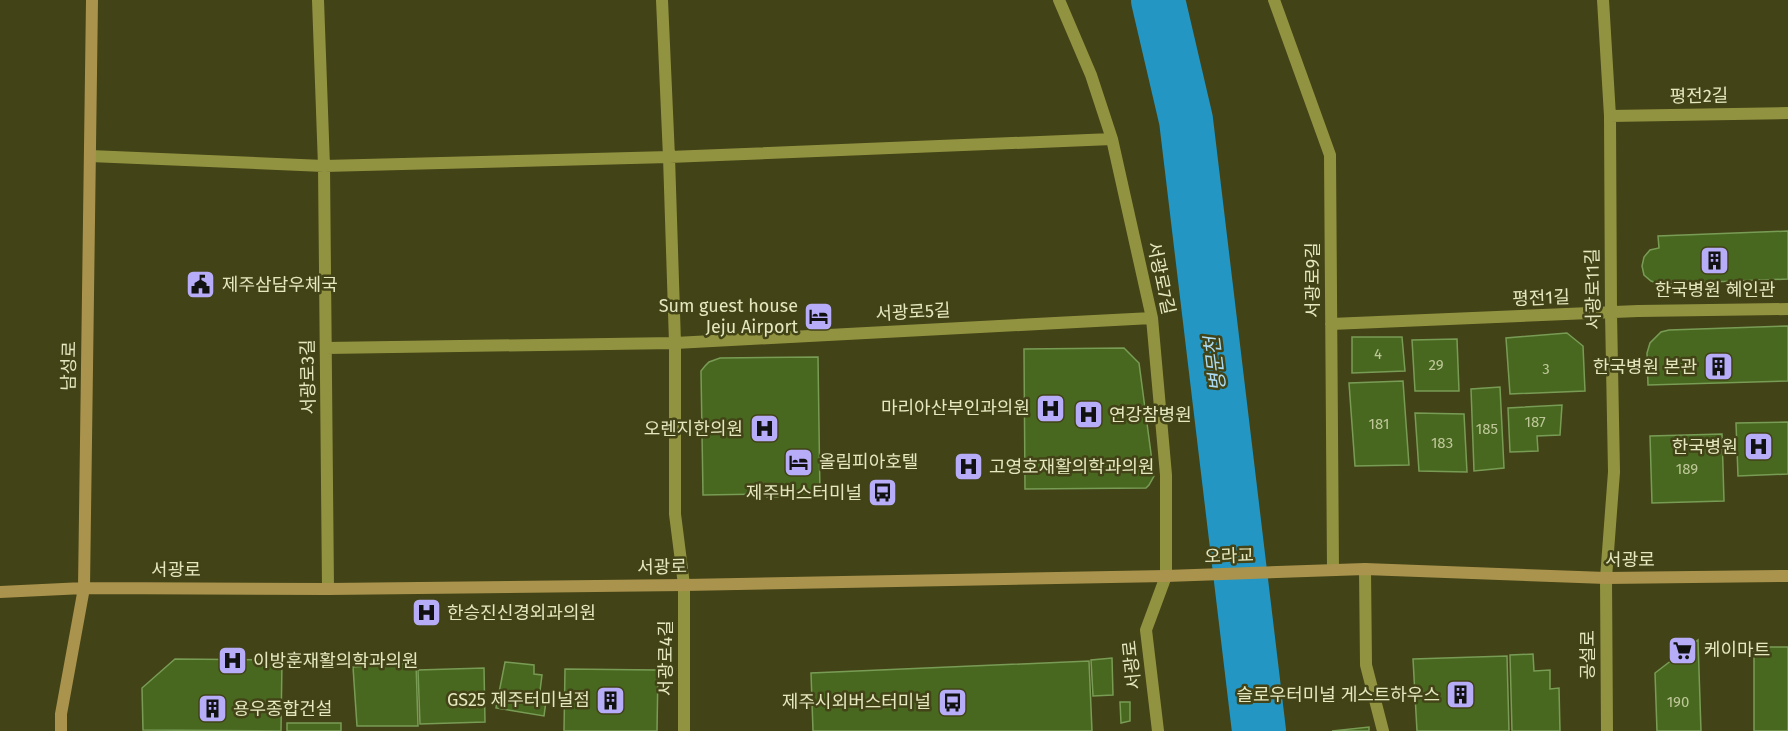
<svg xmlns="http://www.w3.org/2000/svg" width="1788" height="731" viewBox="0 0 1788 731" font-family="'Fira Sans','Noto Sans KR',sans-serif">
<rect width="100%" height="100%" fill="#424317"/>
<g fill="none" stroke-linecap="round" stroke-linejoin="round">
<path stroke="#2396c3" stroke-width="54" d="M 1158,0 L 1186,120 L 1259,731"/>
</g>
<path fill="#486820" stroke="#799c55" stroke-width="1.5" d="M 1788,231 L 1788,279 L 1660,284 L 1651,281 L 1644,275 L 1642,266 L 1644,257 L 1650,250 L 1659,248 L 1658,236 Z
M 1788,326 L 1788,381 L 1648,385 L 1647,353 L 1650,343 L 1661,332 L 1669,330 Z
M 1567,333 L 1583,346 L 1585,391 L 1510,394 L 1506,338 Z
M 1352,337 L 1402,337 L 1405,371 L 1352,373 Z
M 1457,339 L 1459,391 L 1415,391 L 1412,340 Z
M 1124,348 L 1139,363 L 1154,476 L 1149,485 L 1146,488 L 1025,489 L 1024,349 Z
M 818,357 L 820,496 L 767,497 L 767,494 L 703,495 L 701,371 L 705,366 L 709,362 L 720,358 Z
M 1403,381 L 1409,465 L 1355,466 L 1349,383 Z
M 1500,387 L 1504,468 L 1474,471 L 1471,389 Z
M 1562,405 L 1560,435 L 1537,436 L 1538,451 L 1510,452 L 1508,408 Z
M 1415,413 L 1464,414 L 1467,472 L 1419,471 Z
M 1788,422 L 1788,474 L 1738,476 L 1736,423 Z
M 1722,434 L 1724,501 L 1652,503 L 1650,436 Z
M 1698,640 L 1701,731 L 1657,731 L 1655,673 Z
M 1754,647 L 1788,647 L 1788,731 L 1754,731 Z
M 1533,654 L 1534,671 L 1550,670 L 1550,689 L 1559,688 L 1560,731 L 1512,731 L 1510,655 Z
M 1507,656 L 1509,731 L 1417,731 L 1413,659 Z
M 1112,658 L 1113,695 L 1093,696 L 1091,660 Z
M 175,659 L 282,660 L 281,731 L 143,730 L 142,688 Z
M 1089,661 L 1092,731 L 813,731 L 811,673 Z
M 505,662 L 534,665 L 534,674 L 542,675 L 539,699 L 546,701 L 544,716 L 496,708 Z
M 416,663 L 418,726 L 357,726 L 353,667 Z
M 484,668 L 485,722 L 420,724 L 418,670 Z
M 565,669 L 658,670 L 657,731 L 564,731 Z
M 1120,702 L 1130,702 L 1130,721 L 1121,723 Z
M 287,723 L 341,723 L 341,731 L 287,731 Z
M 1369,727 L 1369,731 L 1332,731 Z"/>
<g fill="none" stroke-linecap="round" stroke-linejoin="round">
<path stroke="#929341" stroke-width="12" d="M 318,0 L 324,166 L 328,589
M 662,0 L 669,157 L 675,343 L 675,514 L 684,585 L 684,731
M 1059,0 L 1091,75 L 1112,139 L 1152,318 L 1166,475 L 1166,576 L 1146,630 L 1158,731
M 1274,0 L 1330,155 L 1333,570
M 1603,0 L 1610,116 L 1611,313 L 1614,472 L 1606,578
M 1610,116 L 1788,113
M 90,156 L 324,166 L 669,157 L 1112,139
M 1331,324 L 1638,311 L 1788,309
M 326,348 L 675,343 L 1152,318
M 1365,569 L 1366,665 L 1383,731"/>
<path stroke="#929341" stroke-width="12" d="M 1606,578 L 1607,731"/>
<path stroke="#aa934d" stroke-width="12" d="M 0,592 L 84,588 L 328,589 L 684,585 L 1166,576 L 1365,569 L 1606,578 L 1788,576
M 61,731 L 61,714 L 84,588 L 92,0"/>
</g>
<defs>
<symbol id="building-square" viewBox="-11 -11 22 22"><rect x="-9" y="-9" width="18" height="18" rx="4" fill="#b6acf8" stroke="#424317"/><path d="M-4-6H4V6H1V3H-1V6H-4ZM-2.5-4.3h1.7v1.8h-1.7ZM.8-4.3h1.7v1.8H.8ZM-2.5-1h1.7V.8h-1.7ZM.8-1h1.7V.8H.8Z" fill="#111"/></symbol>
<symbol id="civic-square" viewBox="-11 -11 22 22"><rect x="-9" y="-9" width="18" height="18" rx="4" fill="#b6acf8" stroke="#424317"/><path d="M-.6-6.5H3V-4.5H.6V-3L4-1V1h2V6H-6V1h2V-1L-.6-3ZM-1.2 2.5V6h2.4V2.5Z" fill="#111"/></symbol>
<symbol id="hotel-square" viewBox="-11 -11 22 22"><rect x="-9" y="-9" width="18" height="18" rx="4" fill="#b6acf8" stroke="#424317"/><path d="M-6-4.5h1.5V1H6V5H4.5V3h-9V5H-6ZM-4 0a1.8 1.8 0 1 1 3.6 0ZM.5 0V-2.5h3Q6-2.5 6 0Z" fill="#111"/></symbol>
<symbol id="hospital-square" viewBox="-11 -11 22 22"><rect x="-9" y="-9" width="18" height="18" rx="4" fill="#b6acf8" stroke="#424317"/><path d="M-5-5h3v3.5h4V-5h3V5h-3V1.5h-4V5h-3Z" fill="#111"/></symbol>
<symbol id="bus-square" viewBox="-11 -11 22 22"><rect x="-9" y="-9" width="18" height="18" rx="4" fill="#b6acf8" stroke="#424317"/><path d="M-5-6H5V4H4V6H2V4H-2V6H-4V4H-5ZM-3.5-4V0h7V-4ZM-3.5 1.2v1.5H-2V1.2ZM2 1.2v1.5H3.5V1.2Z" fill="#111"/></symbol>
<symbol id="supermarket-square" viewBox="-11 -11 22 22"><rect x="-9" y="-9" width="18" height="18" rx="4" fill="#b6acf8" stroke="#424317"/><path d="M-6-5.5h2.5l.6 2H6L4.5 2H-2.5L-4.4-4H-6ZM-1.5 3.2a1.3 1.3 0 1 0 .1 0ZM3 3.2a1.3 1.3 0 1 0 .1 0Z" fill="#111"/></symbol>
</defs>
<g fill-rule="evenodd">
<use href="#building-square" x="1698" y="244" width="33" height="33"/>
<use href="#civic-square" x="184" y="268" width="33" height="33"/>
<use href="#hotel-square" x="802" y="300" width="33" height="33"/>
<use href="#building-square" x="1702" y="350" width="33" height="33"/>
<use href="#hospital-square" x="1034" y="392" width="33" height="33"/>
<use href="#hospital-square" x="1072" y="398" width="33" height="33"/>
<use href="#hospital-square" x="748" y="412" width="33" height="33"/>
<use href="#hospital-square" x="1742" y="430" width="33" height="33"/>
<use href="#hotel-square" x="782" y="446" width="33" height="33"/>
<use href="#hospital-square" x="952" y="450" width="33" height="33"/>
<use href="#bus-square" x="866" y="476" width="33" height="33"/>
<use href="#hospital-square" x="410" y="596" width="33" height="33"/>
<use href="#supermarket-square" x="1666" y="634" width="33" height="33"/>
<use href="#hospital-square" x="216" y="644" width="33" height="33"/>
<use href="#building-square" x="1444" y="678" width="33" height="33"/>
<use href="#building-square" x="594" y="684" width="33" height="33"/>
<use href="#bus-square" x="936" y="686" width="33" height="33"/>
<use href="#building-square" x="196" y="692" width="33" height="33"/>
</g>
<g text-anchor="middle" stroke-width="5" stroke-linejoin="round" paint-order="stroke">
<g font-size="15" fill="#bec797">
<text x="1378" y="359">4</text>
<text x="1436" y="370">29</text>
<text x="1546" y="374">3</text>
<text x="1535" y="427">187</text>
<text x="1379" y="429">181</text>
<text x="1487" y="434">185</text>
<text x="1442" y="448">183</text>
<text x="1687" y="474">189</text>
<text x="1678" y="707">190</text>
</g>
<g font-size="18" fill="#e5e7bf" stroke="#424317">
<text transform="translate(1699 96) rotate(-1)" y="6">평전2길</text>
<text transform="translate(1161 278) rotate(78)" y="6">서광로7길</text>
<text transform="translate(1313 280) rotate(-90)" y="6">서광로9길</text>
<text transform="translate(1593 289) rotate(-91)" y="6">서광로11길</text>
<text transform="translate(1541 298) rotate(-2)" y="6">평전1길</text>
<text transform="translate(913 312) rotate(-3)" y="6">서광로5길</text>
<text transform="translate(69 366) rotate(-89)" y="6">남성로</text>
<text transform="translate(308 377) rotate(-91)" y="6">서광로3길</text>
<text transform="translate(1229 556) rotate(-2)" y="6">오라교</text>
<text x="1630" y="566">서광로</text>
<text transform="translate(662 567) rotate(-1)" y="6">서광로</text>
<text x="176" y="576">서광로</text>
<text transform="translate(1588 655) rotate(-90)" y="6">공설로</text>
<text transform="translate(666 658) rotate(-90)" y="6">서광로4길</text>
<text transform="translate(1132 665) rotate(-96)" y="6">서광로</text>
</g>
<g font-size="18" fill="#e5e7bf" stroke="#424317" text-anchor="end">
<text x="222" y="291" text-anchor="start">제주삼담우체국</text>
<text x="1715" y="296" text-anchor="middle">한국병원 혜인관</text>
<text x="798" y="312">Sum guest house<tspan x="798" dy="21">Jeju Airport</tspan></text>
<text x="1697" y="373">한국병원 본관</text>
<text x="1030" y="414">마리아산부인과의원</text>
<text x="1109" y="421" text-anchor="start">연강참병원</text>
<text x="743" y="435">오렌지한의원</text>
<text x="1738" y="453">한국병원</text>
<text x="819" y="468" text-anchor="start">올림피아호텔</text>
<text x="989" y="473" text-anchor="start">고영호재활의학과의원</text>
<text x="862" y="499">제주버스터미널</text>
<text x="447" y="619" text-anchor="start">한승진신경외과의원</text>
<text x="1704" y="656" text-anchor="start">케이마트</text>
<text x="253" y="667" text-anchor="start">이방훈재활의학과의원</text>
<text x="1440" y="701">슬로우터미널 게스트하우스</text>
<text x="590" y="706">GS25 제주터미널점</text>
<text x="931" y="708">제주시외버스터미널</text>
<text x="233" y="715" text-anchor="start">용우종합건설</text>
</g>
<g font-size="20" font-style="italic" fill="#abdaf1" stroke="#424317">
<text transform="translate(1215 364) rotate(-97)" y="7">병문천</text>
</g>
</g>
</svg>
